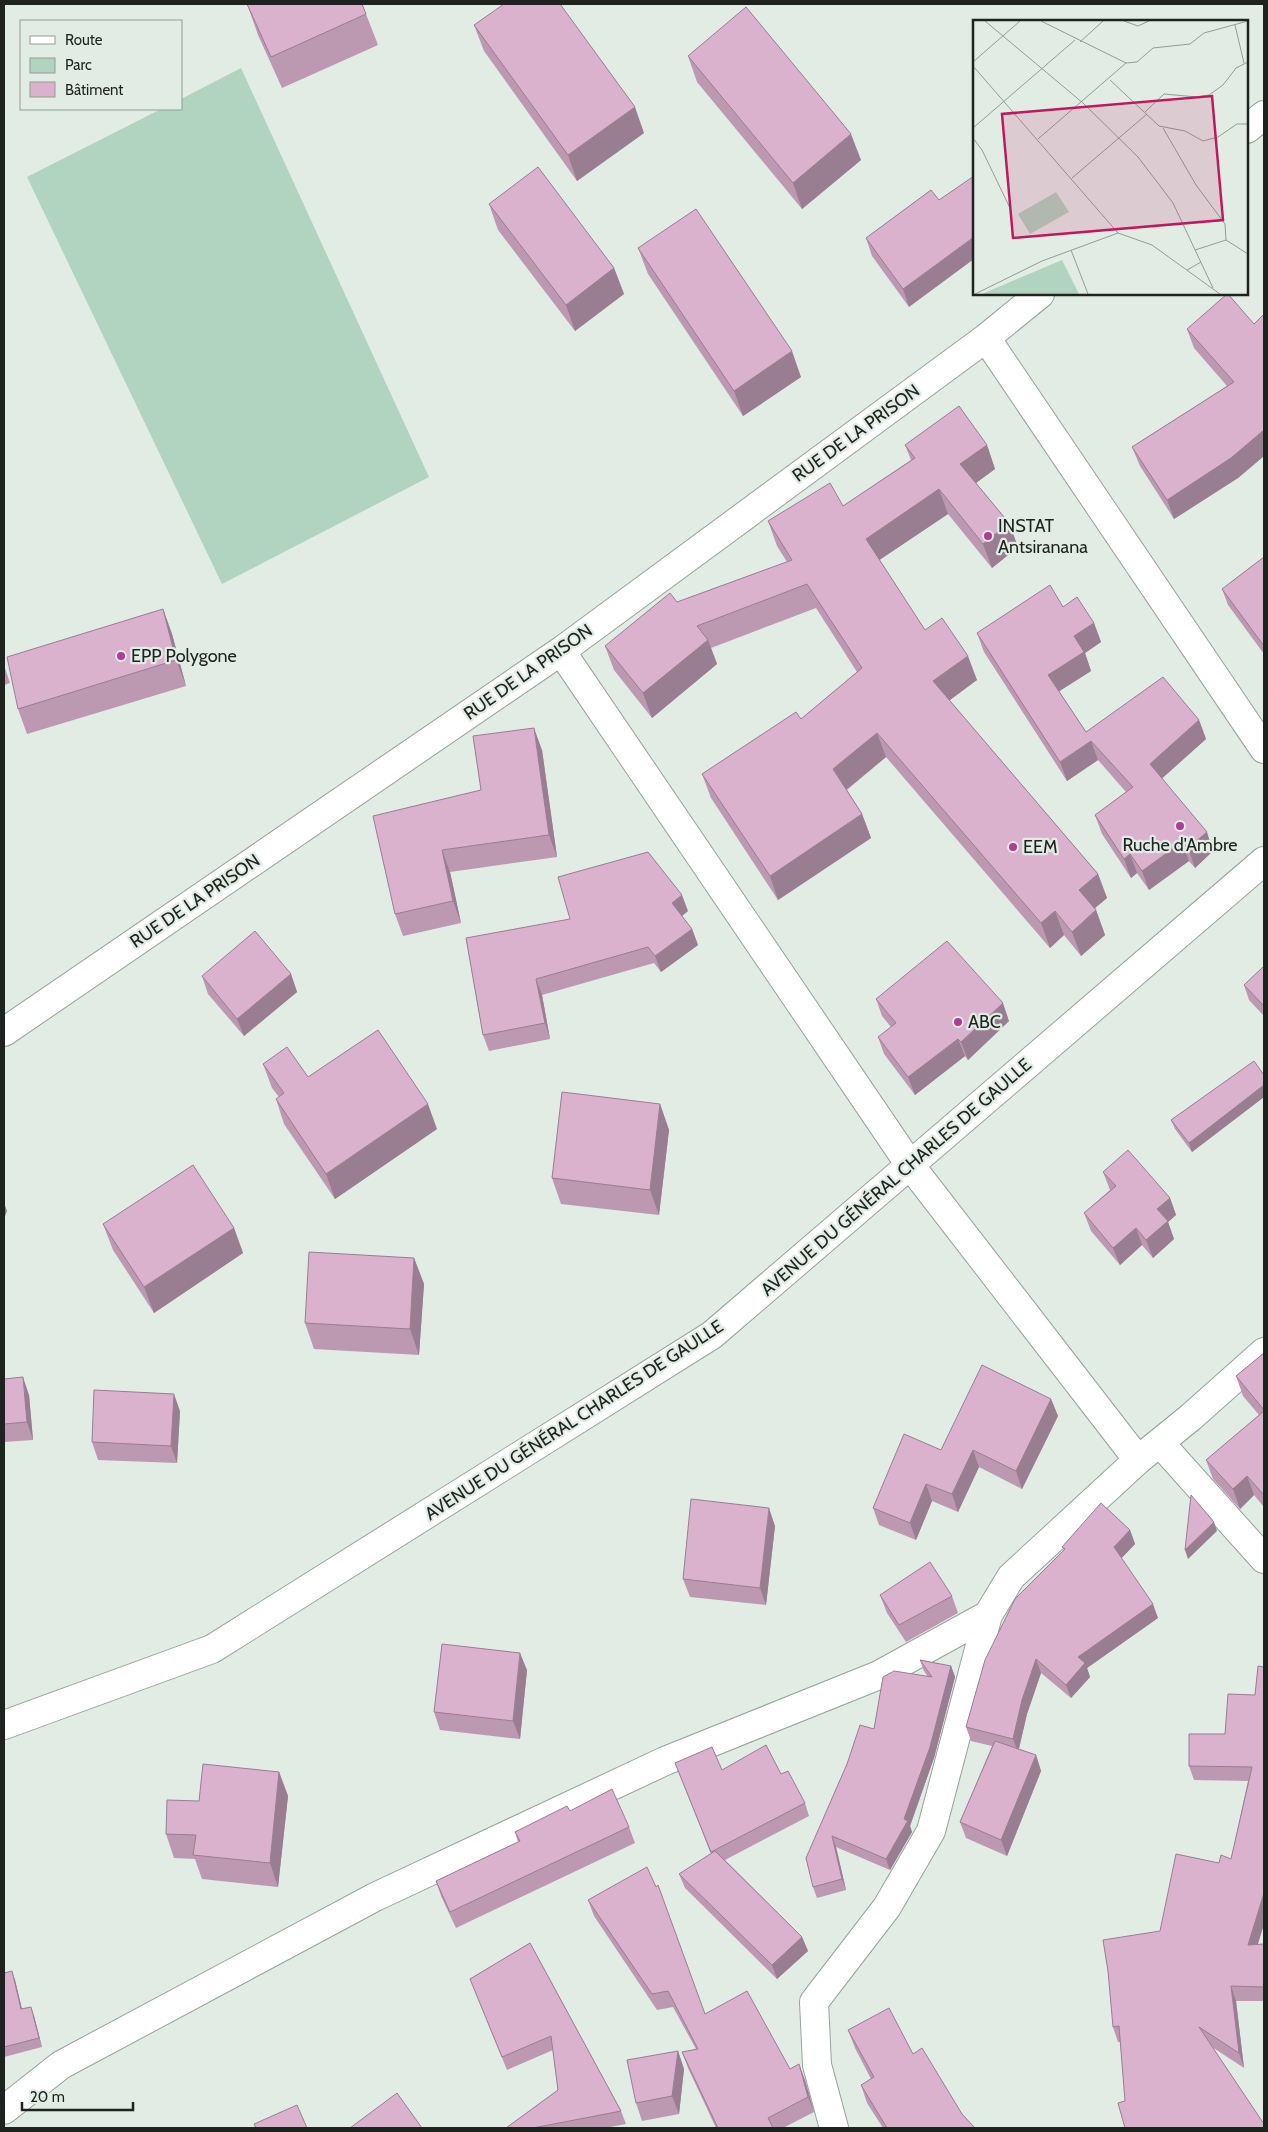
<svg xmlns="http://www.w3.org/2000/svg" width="1268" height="2132" viewBox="0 0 1268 2132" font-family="Cabin,sans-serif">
<rect width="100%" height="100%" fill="#e1ece5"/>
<path fill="#b0d4bf" d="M 241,68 L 429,477 L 222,584 L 27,177 L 161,109 L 181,109 L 181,99 Z"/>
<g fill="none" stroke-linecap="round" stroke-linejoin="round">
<defs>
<path id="street" d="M 1247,129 L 1264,115
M 986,338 L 1264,749
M 561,651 L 910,1165 L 1138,1460
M 4,1032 L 561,651 L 986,338 L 1040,294
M 1160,1443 L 1264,1559
M 4,1725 L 212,1649 L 712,1335 L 1264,861
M 4,2110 L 61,2065 L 375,1897 L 665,1761 L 879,1675 L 988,1615
M 834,2128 L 817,2065 L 814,2002 L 887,1907 L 931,1831 L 988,1615 L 1011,1577 L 1138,1460 L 1191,1417 L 1264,1352"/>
</defs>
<use href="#street" stroke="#98a29c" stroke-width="30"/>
<use href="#street" stroke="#fff" stroke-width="28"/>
</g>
<path fill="#bc99b0" d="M 247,4 L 366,14 L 378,45 L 282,88 L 258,35 Z
M 474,25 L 644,133 L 577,181 L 484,51 Z
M 688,56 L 861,160 L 802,209 L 697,82 Z
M 931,190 L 909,307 L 872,256 L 866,238 Z
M 489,204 L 614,268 L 624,294 L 575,331 L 498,230 Z
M 638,248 L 801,377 L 743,416 L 648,274 Z
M 1264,314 L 1264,456 L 1238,478 L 1174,519 L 1140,466 L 1132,447 L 1227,386 L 1194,348 L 1187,329 L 1254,324 Z
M 905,445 L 987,445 L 995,469 L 976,483 L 1009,523 L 1018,547 L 992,568 L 948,514 L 879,560 L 925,630 L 977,680 L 949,700 L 1098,874 L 1107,898 L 1095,908 L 1096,910 L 1105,935 L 1081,956 L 1064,935 L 1050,948 L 886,757 L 847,790 L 862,814 L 871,838 L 778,900 L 711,798 L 702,774 L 801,719 L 857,672 L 816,608 L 711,648 L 717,664 L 652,718 L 614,670 L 605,646 L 677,602 L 787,562 L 777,546 L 768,521 L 843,506 L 911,460 Z
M 1264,557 L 1264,654 L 1228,605 L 1222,589 Z
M 1063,607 L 1094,623 L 1101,642 L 1085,653 L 1091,671 L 1059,691 L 1086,732 L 1199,720 L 1206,739 L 1162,778 L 1213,851 L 1195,868 L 1189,861 L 1149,890 L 1137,873 L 1131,878 L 1102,834 L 1095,815 L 1126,792 L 1098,760 L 1067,781 L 984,652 L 977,633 Z
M 163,609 L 172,634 L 186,686 L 27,734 L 18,709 Z
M 4,665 L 10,683 L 4,685 Z
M 542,750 L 557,857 L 450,872 L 461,923 L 403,936 L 395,914 L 481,790 Z
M 688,911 L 682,916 L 692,929 L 698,945 L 661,972 L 654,963 L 542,995 L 550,1039 L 489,1051 L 483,1035 L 466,938 Z
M 1264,966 L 1264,1016 L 1249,1000 L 1244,985 Z
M 291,974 L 297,992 L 244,1036 L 208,994 L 202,976 Z
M 876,999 L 1009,1021 L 968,1060 L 965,1056 L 915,1095 L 884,1054 L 878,1037 L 891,1027 L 882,1016 Z
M 263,1064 L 437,1129 L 335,1199 L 284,1124 L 276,1099 L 279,1097 L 272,1088 Z
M 1264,1075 L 1264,1097 L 1192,1152 L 1175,1129 L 1171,1120 Z
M 660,1104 L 669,1130 L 659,1215 L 561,1204 L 552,1178 Z
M 1103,1172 L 1170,1198 L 1176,1215 L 1168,1222 L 1174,1239 L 1153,1258 L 1142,1245 L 1120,1265 L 1091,1231 L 1084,1213 L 1110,1190 Z
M 103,1224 L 234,1228 L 243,1253 L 154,1313 L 113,1250 Z
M 414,1258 L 424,1284 L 419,1355 L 314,1349 L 305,1323 Z
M 1264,1353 L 1264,1507 L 1254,1495 L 1240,1509 L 1213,1479 L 1206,1460 L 1259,1415 L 1243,1396 L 1236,1376 Z
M 4,1379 L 29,1395 L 33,1440 L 4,1442 Z
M 1051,1399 L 1058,1416 L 1022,1489 L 979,1467 L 958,1512 L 932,1501 L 916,1540 L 879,1525 L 873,1508 L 941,1450 Z
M 180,1411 L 177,1463 L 98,1460 L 92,1442 Z
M 775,1526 L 766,1605 L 690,1597 L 683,1579 Z
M 1130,1530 L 1135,1544 L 1121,1558 L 1158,1618 L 1087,1668 L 1090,1677 L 1071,1698 L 1041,1673 L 1027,1714 L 1019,1749 L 1036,1755 L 1041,1771 L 1007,1856 L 966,1838 L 960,1822 L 992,1746 L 971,1741 L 966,1727 L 1064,1550 L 1062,1547 Z
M 880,1595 L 952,1596 L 958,1613 L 906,1642 L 887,1613 Z
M 920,1660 L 951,1666 L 955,1677 L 934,1758 L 910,1826 L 912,1832 L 890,1870 L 836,1847 L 846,1890 L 817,1898 L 813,1887 L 847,1764 L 874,1729 L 928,1677 L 924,1671 Z
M 1264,1667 L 1264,1924 L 1258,1944 L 1264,1944 L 1264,2001 L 1236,2001 L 1244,2068 L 1212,2047 L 1118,2042 L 1113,2027 L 1160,1931 L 1219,1863 L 1231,1859 L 1248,1781 L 1194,1780 L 1189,1766 L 1225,1734 L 1255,1695 Z
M 527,1670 L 520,1739 L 440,1730 L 434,1712 Z
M 675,1763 L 722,1770 L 781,1774 L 805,1803 L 809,1816 L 725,1860 L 802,1937 L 808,1951 L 777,1979 L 685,1888 L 679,1874 L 711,1854 Z
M 279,1772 L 288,1796 L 278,1887 L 202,1879 L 195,1859 L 174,1858 L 166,1834 L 199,1801 Z
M 570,1811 L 629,1827 L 635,1843 L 456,1928 L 441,1896 L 436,1881 L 518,1842 L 515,1832 Z
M 588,1900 L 705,2014 L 790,2069 L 805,2080 L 814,2112 L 783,2128 L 716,2128 L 688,2068 L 682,2052 L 696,2049 L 673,2007 L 657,2010 L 594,1916 Z
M 530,1943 L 621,2111 L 626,2124 L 605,2128 L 506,2128 L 558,2090 L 553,2050 L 507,2070 L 470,1979 Z
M 4,1973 L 15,1980 L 22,2009 L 34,2016 L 42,2047 L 4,2057 Z
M 848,2030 L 913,2054 L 962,2114 L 975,2128 L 883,2128 L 867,2103 L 861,2085 L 871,2079 L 855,2048 Z
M 678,2051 L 684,2069 L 679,2114 L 642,2121 L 636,2103 Z"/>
<path fill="#997d90" d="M 635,107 L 644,133 L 577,181 L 568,155 Z
M 851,134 L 861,160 L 802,209 L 793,183 Z
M 974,237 L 974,259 L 909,307 L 903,289 Z
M 614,268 L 624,294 L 575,331 L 566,305 Z
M 792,351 L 801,377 L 743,416 L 734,391 Z
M 1264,430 L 1264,456 L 1238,478 L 1174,519 L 1167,500 Z
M 987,445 L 995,469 L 969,488 L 960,464 Z
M 939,489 L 948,514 L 875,563 L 866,539 Z
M 1009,523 L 1018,547 L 992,568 L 983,544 Z
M 163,609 L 172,634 L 186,686 L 176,660 Z
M 1094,623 L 1101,642 L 1085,653 L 1091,671 L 1055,694 L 1048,675 L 1074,636 Z
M 708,640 L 717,664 L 652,718 L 643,693 Z
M 968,656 L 977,680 L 942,706 L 933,681 Z
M 1199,720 L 1206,739 L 1157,783 L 1150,764 Z
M 534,728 L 542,750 L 557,857 L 549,835 Z
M 877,733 L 886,757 L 842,793 L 833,769 Z
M 1091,741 L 1098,760 L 1067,781 L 1060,762 Z
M 862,814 L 871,838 L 778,900 L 770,876 Z
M 1207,832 L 1213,851 L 1195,868 L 1188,848 Z
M 1182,842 L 1189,861 L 1149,890 L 1142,871 Z
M 442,850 L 450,872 L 461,923 L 453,901 Z
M 1130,854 L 1137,873 L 1131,878 L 1124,859 Z
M 1098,874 L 1107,898 L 1088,914 L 1079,890 Z
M 682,895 L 688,911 L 678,919 L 672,903 Z
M 1096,910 L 1105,935 L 1081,956 L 1072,932 Z
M 1055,911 L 1064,935 L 1050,948 L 1041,923 Z
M 692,929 L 698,945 L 661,972 L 655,956 Z
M 291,974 L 297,992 L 244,1036 L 237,1019 Z
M 536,979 L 542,995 L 550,1039 L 545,1023 Z
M 1003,1003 L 1009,1021 L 968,1060 L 961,1042 Z
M 958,1039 L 965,1056 L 915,1095 L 908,1077 Z
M 1264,1085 L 1264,1097 L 1192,1152 L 1189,1143 Z
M 428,1104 L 437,1129 L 335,1199 L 326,1174 Z
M 660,1104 L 669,1130 L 659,1215 L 650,1190 Z
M 1170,1198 L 1176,1215 L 1168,1222 L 1174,1239 L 1153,1258 L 1146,1240 L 1157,1209 Z
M 4,1203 L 7,1211 L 4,1219 Z
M 234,1228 L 243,1253 L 154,1313 L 144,1287 Z
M 1136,1228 L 1142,1245 L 1120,1265 L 1113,1248 Z
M 414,1258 L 424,1284 L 419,1355 L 410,1329 Z
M 23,1377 L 29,1395 L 33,1440 L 27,1422 Z
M 174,1394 L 180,1411 L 177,1463 L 171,1446 Z
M 1051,1399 L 1058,1416 L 1022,1489 L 1016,1471 Z
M 973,1450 L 979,1467 L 958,1512 L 952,1494 Z
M 1247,1476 L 1254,1495 L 1240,1509 L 1233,1489 Z
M 926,1484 L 932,1501 L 916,1540 L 910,1523 Z
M 769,1508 L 775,1526 L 766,1605 L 760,1588 Z
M 1214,1522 L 1217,1531 L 1188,1559 L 1185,1550 Z
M 1130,1530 L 1135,1544 L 1119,1561 L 1114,1547 Z
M 1153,1604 L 1158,1618 L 1087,1668 L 1090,1677 L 1071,1698 L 1066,1685 L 1078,1657 Z
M 520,1653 L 527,1670 L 520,1739 L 513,1721 Z
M 1036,1659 L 1041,1673 L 1027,1714 L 1018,1752 L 1013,1739 L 1022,1700 Z
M 951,1666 L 955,1677 L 934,1758 L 910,1826 L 912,1832 L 890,1870 L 886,1859 L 904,1819 Z
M 1036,1755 L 1041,1771 L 1007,1856 L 1001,1840 Z
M 279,1772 L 288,1796 L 278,1887 L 270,1863 Z
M 832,1836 L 836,1847 L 846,1890 L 842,1879 Z
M 1264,1893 L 1264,1924 L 1253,1959 L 1248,1945 Z
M 802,1937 L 808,1951 L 777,1979 L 772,1965 Z
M 12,1971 L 15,1980 L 24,2018 L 21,2009 Z
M 1231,1986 L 1236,2001 L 1244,2068 L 1239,2053 Z
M 31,2007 L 34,2016 L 42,2047 L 39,2038 Z
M 678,2051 L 684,2069 L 679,2114 L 672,2096 Z
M 799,2064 L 805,2080 L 814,2112 L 808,2097 Z"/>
<path fill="#dbb2cd" stroke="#997d90" d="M 247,4 L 362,4 L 366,14 L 271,57 Z
M 504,4 L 560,4 L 635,107 L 568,155 L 474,25 Z
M 746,7 L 851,134 L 793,183 L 688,56 Z
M 538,167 L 614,268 L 566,305 L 489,204 Z
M 974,176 L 974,237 L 903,289 L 866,238 L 931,190 L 939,200 Z
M 696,209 L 792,351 L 734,391 L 638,248 Z
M 1227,294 L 1228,294 L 1254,324 L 1264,314 L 1264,430 L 1231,458 L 1167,500 L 1132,447 L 1234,382 L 1187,329 Z
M 959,406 L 987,445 L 960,464 L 1009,523 L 983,544 L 939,489 L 866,539 L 925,630 L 942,618 L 968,656 L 933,681 L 1098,874 L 1079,890 L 1096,910 L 1072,932 L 1055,911 L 1041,923 L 877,733 L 833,769 L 862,814 L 770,876 L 702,774 L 796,712 L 801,719 L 862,668 L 807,584 L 697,626 L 708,640 L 643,693 L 605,646 L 670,593 L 677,602 L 792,560 L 768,521 L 830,483 L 843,506 L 915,458 L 905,445 Z
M 1264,557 L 1264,649 L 1263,647 L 1264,646 L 1222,589 Z
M 1050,585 L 1063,607 L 1077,597 L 1094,623 L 1074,636 L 1084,652 L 1048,675 L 1086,732 L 1163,677 L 1199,720 L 1150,764 L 1207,832 L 1188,848 L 1182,842 L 1142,871 L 1130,854 L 1124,859 L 1095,815 L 1133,787 L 1091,741 L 1060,762 L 977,633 Z
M 163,609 L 176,660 L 18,709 L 7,657 Z
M 534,728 L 549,835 L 442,850 L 453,901 L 395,914 L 373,816 L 481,790 L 473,736 Z
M 648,852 L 682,895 L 672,903 L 692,929 L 655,956 L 648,947 L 536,979 L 545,1023 L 483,1035 L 466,938 L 570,919 L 558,877 Z
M 255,931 L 291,974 L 237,1019 L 202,976 Z
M 947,941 L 1003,1003 L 961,1042 L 958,1039 L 908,1077 L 878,1037 L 896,1023 L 876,999 Z
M 1264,966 L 1264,1006 L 1244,985 Z
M 378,1030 L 428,1104 L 326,1174 L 276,1099 L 284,1093 L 263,1064 L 287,1047 L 308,1077 Z
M 1254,1061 L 1264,1075 L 1264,1085 L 1189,1143 L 1171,1120 Z
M 562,1092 L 660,1104 L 650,1190 L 552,1178 Z
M 1128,1150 L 1170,1198 L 1157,1209 L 1168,1221 L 1146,1240 L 1136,1228 L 1113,1248 L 1084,1213 L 1116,1186 L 1103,1172 Z
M 193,1165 L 234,1228 L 144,1287 L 103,1224 Z
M 309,1252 L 414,1258 L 410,1329 L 305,1323 Z
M 1264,1353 L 1264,1410 L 1236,1376 Z
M 982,1365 L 1051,1399 L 1016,1471 L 973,1450 L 952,1494 L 926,1484 L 910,1523 L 873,1508 L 904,1434 L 941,1450 Z
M 23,1377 L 27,1422 L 4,1424 L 4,1379 Z
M 94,1390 L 174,1394 L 171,1446 L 92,1442 Z
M 1264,1411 L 1264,1495 L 1247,1476 L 1233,1489 L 1206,1460 Z
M 1191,1495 L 1214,1522 L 1185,1550 Z
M 691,1499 L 769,1508 L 760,1588 L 683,1579 Z
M 1101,1503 L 1130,1530 L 1114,1547 L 1153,1604 L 1078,1657 L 1085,1663 L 1066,1685 L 1036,1659 L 1022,1700 L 1013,1739 L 966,1727 L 985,1660 L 1015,1599 L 1065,1549 L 1062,1547 Z
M 930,1562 L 952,1596 L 899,1625 L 880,1595 Z
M 442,1644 L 520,1653 L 513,1721 L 434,1712 Z
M 920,1660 L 951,1666 L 930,1747 L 904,1819 L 908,1821 L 907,1822 L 886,1859 L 832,1836 L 842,1879 L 813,1887 L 806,1858 L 847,1764 L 860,1725 L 874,1729 L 883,1677 L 894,1671 L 932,1677 Z
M 1258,1666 L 1264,1667 L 1264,1893 L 1248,1945 L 1264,1944 L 1264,1987 L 1231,1986 L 1239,2053 L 1199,2027 L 1264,2124 L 1264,2128 L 1125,2128 L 1118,2103 L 1125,2101 L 1119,2026 L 1113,2027 L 1108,1971 L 1103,1940 L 1160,1931 L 1176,1854 L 1219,1863 L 1221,1855 L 1231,1859 L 1252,1767 L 1189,1766 L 1189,1734 L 1225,1734 L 1228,1694 L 1255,1695 Z
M 995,1741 L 1036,1755 L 1001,1840 L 960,1822 Z
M 766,1745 L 781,1774 L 788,1771 L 805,1803 L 711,1852 L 675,1763 L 712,1747 L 722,1770 Z
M 203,1764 L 279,1772 L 270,1863 L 193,1855 L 196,1835 L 166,1834 L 167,1800 L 199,1801 Z
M 612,1789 L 629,1827 L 450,1912 L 436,1881 L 520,1841 L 515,1832 L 567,1806 L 570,1811 Z
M 715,1851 L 802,1937 L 772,1965 L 679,1874 Z
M 647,1867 L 656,1887 L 658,1885 L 705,2014 L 747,1991 L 790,2069 L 799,2064 L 808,2097 L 768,2118 L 773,2128 L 718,2128 L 682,2052 L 698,2049 L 668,1991 L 652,1994 L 588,1900 Z
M 530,1943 L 621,2111 L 533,2128 L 506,2128 L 558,2090 L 551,2036 L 502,2057 L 470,1979 Z
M 12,1971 L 21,2009 L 31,2007 L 39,2038 L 4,2047 L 4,1973 Z
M 889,2008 L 913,2054 L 922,2048 L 962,2114 L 974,2127 L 973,2128 L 887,2128 L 861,2085 L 874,2077 L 848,2030 Z
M 678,2051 L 672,2096 L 636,2103 L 627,2060 Z
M 397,2093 L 422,2128 L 350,2128 Z
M 297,2105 L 307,2128 L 256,2128 L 254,2124 Z"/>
<g fill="#b13c93" stroke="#e1ece5" stroke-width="2">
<circle cx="988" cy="536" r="5"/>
<circle cx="121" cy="656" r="5"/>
<circle cx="1180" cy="826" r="5"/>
<circle cx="1013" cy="847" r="5"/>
<circle cx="958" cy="1022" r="5"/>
</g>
<g text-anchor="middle" stroke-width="4.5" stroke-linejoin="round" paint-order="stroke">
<g font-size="18" fill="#1e2320" stroke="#e1ece5">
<text transform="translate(856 433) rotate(-36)" y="6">RUE DE LA PRISON</text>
<text transform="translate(528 672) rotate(-35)" y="6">RUE DE LA PRISON</text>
<text transform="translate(195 901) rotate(-34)" y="6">RUE DE LA PRISON</text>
<text transform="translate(896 1177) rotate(-41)" y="6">AVENUE DU GÉNÉRAL CHARLES DE GAULLE</text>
<text transform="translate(574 1420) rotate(-33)" y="6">AVENUE DU GÉNÉRAL CHARLES DE GAULLE</text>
</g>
<g font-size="18" fill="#1e2320" stroke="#e1ece5" text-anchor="start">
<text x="998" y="532">INSTAT<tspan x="998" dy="21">Antsiranana</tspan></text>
<text x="131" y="662">EPP Polygone</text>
<text x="1180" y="851" text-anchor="middle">Ruche d'Ambre</text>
<text x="1023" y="853">EEM</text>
<text x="968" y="1028">ABC</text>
</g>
</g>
<g transform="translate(973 20)">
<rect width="275" height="275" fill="#e1ece5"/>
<path d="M 83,172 L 96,192 L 57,214 L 45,194 ZM 89,240 L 106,274 L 9,274 L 37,262 Z" fill="#b0d4bf"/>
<path fill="none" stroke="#939c96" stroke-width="1" d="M 12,1 L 110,83 L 165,137 L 200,183 L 240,268M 68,1 L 153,43 L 164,42 L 180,28 L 217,24 L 231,13 L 275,1M 151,1 L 165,6 L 176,1M 262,5 L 271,43M 107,22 L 130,1M 0,42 L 47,1M 0,46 L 145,213M 137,60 L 186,106 L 212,111 L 230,121 L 245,117 L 264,104 L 275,104M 172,92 L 191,74 L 224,77 L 236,75 L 250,65 L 263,48 L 275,42M 0,108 L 102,20M 190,108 L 223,165 L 252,204 L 253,220 L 222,230M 0,118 L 9,130 L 37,188M 65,119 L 153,43M 99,158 L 174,94M 145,213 L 179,225 L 247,274M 253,220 L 275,234M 98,230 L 115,274M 214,250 L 228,242M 2,274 L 69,241 L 145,213"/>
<path fill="#c2185b" fill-opacity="0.15" stroke="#c2185b" stroke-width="2.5" d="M 239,76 L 250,200 L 40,218 L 29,94 Z"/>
<rect width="275" height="275" fill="none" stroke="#1e2320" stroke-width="2.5"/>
</g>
<rect width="1268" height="2132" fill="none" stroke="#1e2320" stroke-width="10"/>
<rect x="20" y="20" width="162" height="90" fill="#e1ece5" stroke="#939c96"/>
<rect x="30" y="36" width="25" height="8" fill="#ffffff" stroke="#939c96"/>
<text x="65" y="45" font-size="15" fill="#1e2320">Route</text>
<rect x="30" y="58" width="25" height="15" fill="#b0d4bf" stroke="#939c96"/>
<text x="65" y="70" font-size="15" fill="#1e2320">Parc</text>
<rect x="30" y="82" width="25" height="15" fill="#dbb2cd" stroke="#939c96"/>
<text x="65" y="95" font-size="15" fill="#1e2320">Bâtiment</text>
<path d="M22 2102v8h111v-8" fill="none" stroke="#1e2320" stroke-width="2.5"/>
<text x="30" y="2102" font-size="15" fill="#1e2320" stroke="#e1ece5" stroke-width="4" paint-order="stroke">20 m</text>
</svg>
